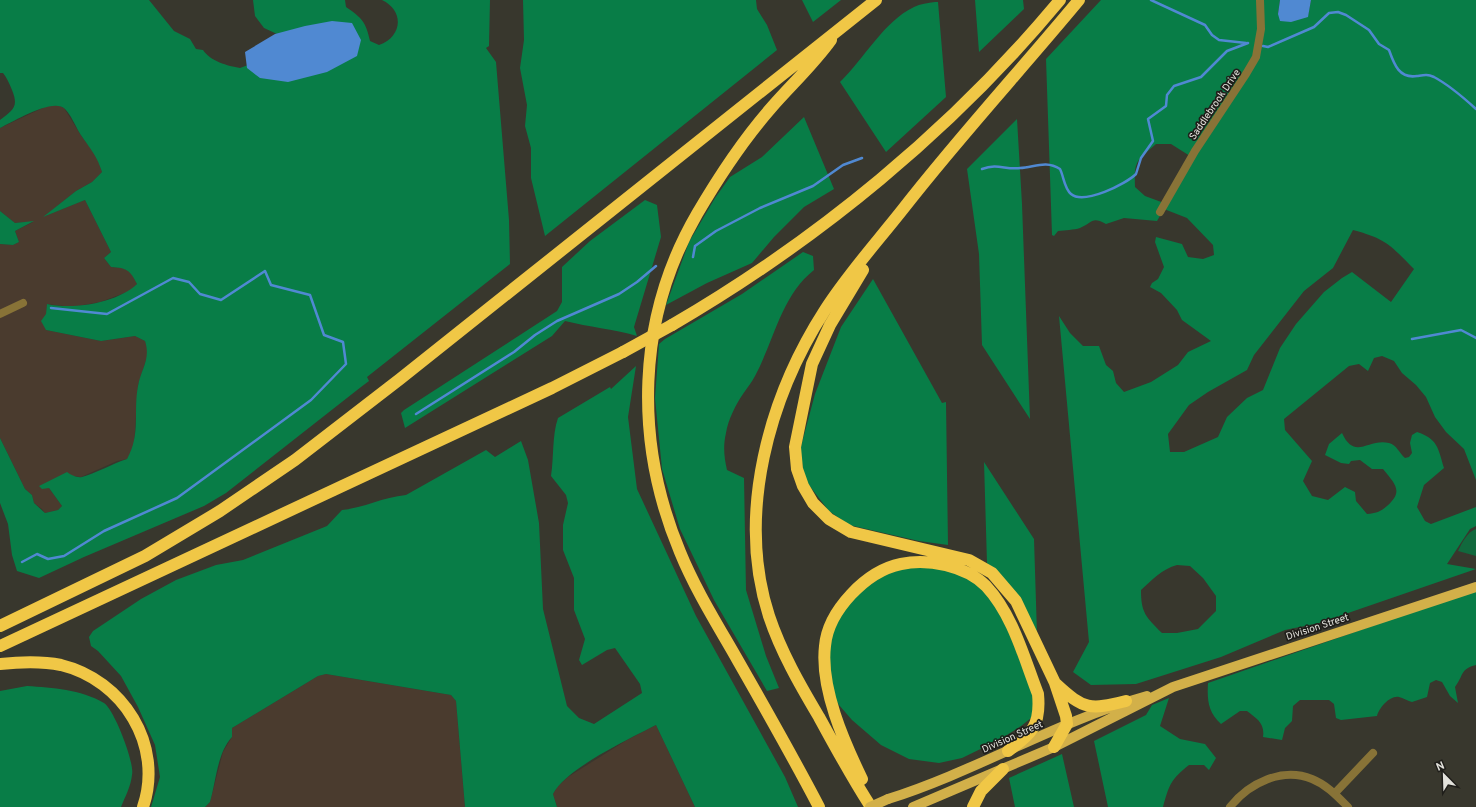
<svg xmlns="http://www.w3.org/2000/svg" width="1476" height="807" viewBox="0 0 1476 807" font-family="Overpass,sans-serif">
<rect width="100%" height="100%" fill="#38372d"/>
<path fill="#4a3b2e" d="M 58,105 L 64,108 L 82,137 L 97,156 L 102,172 L 92,182 L 76,191 L 45,216 L 85,200 L 111,252 L 104,258 L 111,267 L 123,268 L 131,272 L 137,284 L 130,291 L 100,302 L 72,307 L 47,304 L 46,330 L 101,341 L 135,336 L 145,341 L 149,351 L 138,385 L 134,446 L 127,459 L 117,461 L 81,477 L 74,476 L 49,488 L 62,506 L 58,510 L 45,513 L 42,509 L 34,503 L 32,495 L 25,489 L 0,438 L 0,244 L 13,245 L 19,242 L 15,231 L 33,222 L 15,223 L 0,211 L 0,128 L 47,106 Z
M 326,674 L 451,695 L 456,701 L 465,807 L 205,807 L 210,802 L 223,752 L 232,737 L 232,728 L 318,676 Z
M 656,725 L 695,807 L 557,807 L 553,794 L 557,787 L 568,777 L 627,740 Z"/>
<path fill="#11693d" d="M 1476,529 L 1476,556 L 1458,551 C 1462,543 1467,532 1476,529 Z"/>
<path fill="#087d47" fill-rule="evenodd" d="M 0,0 L 149,0 L 174,31 L 190,39 L 196,49 L 203,50 C 210,61 228,66 240,68 L 348,28 L 338,22 L 317,31 L 277,34 L 264,28 L 255,16 L 253,0 L 345,0 L 346,7 C 362,18 366,22 370,41 L 379,45 C 402,37 405,11 382,0 L 490,0 L 489,46 L 486,48 L 496,62 L 509,220 L 510,264 L 367,377 L 369,381 L 361,387 L 226,493 L 204,506 L 84,557 L 39,578 L 17,571 L 12,555 L 8,524 L 0,503 L 0,438 L 25,489 L 32,495 L 34,503 L 45,513 L 58,510 L 62,506 L 49,488 L 42,489 L 39,486 L 67,472 C 71,475 77,478 82,477 C 94,474 114,463 127,459 C 141,434 133,412 138,386 C 141,369 151,359 145,341 L 135,336 L 101,341 L 46,330 L 41,321 L 46,314 L 47,304 C 73,310 117,303 137,284 C 130,270 127,268 111,267 L 104,258 L 111,252 L 85,200 L 43,217 L 76,191 L 92,182 L 102,172 C 96,153 89,148 79,132 C 75,125 71,115 65,109 C 53,97 13,122 0,128 L 0,120 C 13,110 19,107 12,90 C 9,83 7,78 3,73 L 0,73 Z
M 523,0 L 756,0 L 757,9 L 767,25 L 777,50 L 545,236 L 531,178 L 531,148 L 525,126 L 527,105 L 520,68 L 524,40 Z
M 802,0 L 841,0 L 813,22 Z
M 975,0 L 1023,0 L 1024,9 L 979,52 Z
M 1101,0 L 1280,0 L 1278,14 L 1308,15 L 1311,0 L 1476,0 L 1476,480 L 1464,449 L 1446,432 L 1435,417 L 1426,397 L 1416,385 L 1402,373 L 1394,361 L 1382,356 L 1374,358 L 1368,371 L 1359,364 L 1349,366 L 1284,419 L 1285,430 L 1312,461 L 1303,481 L 1312,496 L 1328,500 L 1345,487 L 1355,492 L 1356,501 L 1367,514 C 1377,513 1380,512 1387,506 C 1404,491 1395,484 1383,469 L 1372,469 L 1360,460 L 1351,461 L 1349,464 L 1341,463 L 1325,455 L 1329,444 L 1342,433 C 1355,461 1368,438 1389,443 C 1397,445 1399,453 1405,458 L 1409,457 L 1412,453 L 1410,443 L 1412,435 L 1417,432 C 1438,439 1438,448 1444,468 L 1424,485 L 1417,507 L 1425,521 L 1431,524 L 1476,507 L 1476,526 L 1470,529 L 1447,564 L 1476,569 L 1319,623 L 1285,630 L 1221,657 L 1136,684 L 1091,685 L 1073,672 L 1089,642 L 1059,316 L 1070,333 L 1083,346 L 1099,346 L 1106,365 L 1113,371 L 1116,383 L 1124,392 L 1151,382 L 1178,365 L 1188,352 L 1211,341 L 1182,320 L 1177,310 L 1161,293 L 1150,287 L 1152,283 L 1158,279 L 1164,267 L 1155,242 L 1156,237 L 1182,244 L 1188,257 L 1203,259 L 1214,255 L 1213,245 L 1187,218 L 1164,209 L 1157,221 L 1124,218 L 1106,224 C 1091,216 1093,223 1080,228 C 1074,230 1065,230 1058,231 L 1054,236 L 1052,235 L 1046,59 ZM 1156,144 L 1171,144 L 1190,156 L 1164,203 L 1145,196 L 1135,187 C 1134,161 1136,161 1156,144 ZM 1353,230 C 1387,239 1391,246 1414,269 L 1391,302 L 1352,272 L 1342,278 L 1324,292 L 1296,324 L 1280,348 L 1263,390 L 1247,398 L 1227,417 L 1218,437 L 1184,452 L 1170,452 L 1168,434 L 1189,405 L 1208,392 L 1247,370 L 1254,355 L 1304,291 L 1333,268 ZM 1177,565 L 1190,566 L 1203,578 L 1216,596 L 1216,611 L 1198,629 L 1177,633 L 1162,633 C 1146,617 1141,613 1141,590 C 1152,580 1162,569 1177,565 Z
M 935,2 L 938,2 L 946,97 L 886,152 L 840,82 C 864,59 884,21 914,7 C 920,4 928,3 935,2 Z
M 804,117 L 834,189 L 804,207 L 774,237 L 752,263 L 707,283 L 666,305 L 689,242 L 715,198 L 730,177 L 762,157 Z
M 1017,119 L 1022,204 L 1030,419 L 982,345 L 979,254 L 967,169 Z
M 645,200 L 657,205 L 661,237 L 634,327 L 637,336 C 613,329 589,327 565,321 L 552,336 L 405,428 L 401,413 L 404,410 L 557,311 L 562,302 L 562,267 L 590,241 Z
M 0,211 L 15,223 L 34,221 L 15,231 L 19,242 L 13,245 L 0,244 Z
M 803,252 L 813,256 L 814,270 C 781,296 774,341 755,376 C 752,382 747,388 743,394 C 736,404 728,420 726,433 C 723,446 724,457 727,470 L 744,478 L 746,590 L 766,656 L 779,688 L 767,691 L 714,600 L 680,529 L 662,469 L 655,398 L 659,344 L 665,339 L 742,294 Z
M 873,279 L 942,403 L 946,402 L 948,545 L 919,541 L 849,525 L 829,511 L 805,480 L 800,450 L 815,394 L 841,327 Z
M 636,366 L 628,417 L 637,489 L 696,616 L 785,777 L 798,807 L 695,807 L 656,725 C 631,738 565,769 553,794 L 557,807 L 465,807 L 456,701 L 451,695 L 326,674 L 318,676 L 232,728 L 232,737 C 217,753 216,782 210,802 L 205,807 L 151,807 L 160,777 L 155,745 L 138,707 L 121,676 L 98,651 L 91,646 L 89,637 L 93,631 L 141,599 L 176,580 L 216,565 L 243,560 L 327,526 L 342,510 C 364,508 383,497 406,495 L 486,450 L 495,457 L 521,441 L 528,460 L 539,523 L 543,609 L 567,706 L 579,718 L 594,724 L 642,693 L 640,684 L 615,648 L 607,650 L 582,665 L 579,660 L 585,639 L 574,610 L 574,578 L 563,550 L 563,525 L 568,503 L 566,495 L 551,476 C 554,457 552,435 558,418 L 610,387 L 611,389 Z
M 984,462 L 1034,539 L 1037,634 L 1004,581 L 987,563 Z
M 928,564 L 969,576 L 994,595 L 1040,711 L 1021,726 L 999,740 L 962,758 L 939,763 L 909,759 L 881,745 L 852,720 L 839,705 L 829,688 L 822,659 L 839,607 L 891,570 Z
M 1476,590 L 1476,665 C 1460,669 1464,675 1455,687 L 1458,703 L 1450,696 L 1442,682 L 1436,680 L 1430,683 L 1427,697 L 1412,702 C 1408,701 1403,698 1399,697 C 1390,695 1379,708 1377,716 L 1341,720 L 1336,718 L 1334,704 L 1329,700 L 1300,700 L 1293,706 L 1292,721 L 1285,728 L 1282,740 L 1263,737 C 1265,723 1257,719 1247,711 L 1240,711 L 1221,724 C 1208,712 1207,700 1208,683 Z
M 27,686 C 53,688 80,689 104,703 C 114,709 135,763 132,775 C 131,786 125,797 121,807 L 0,807 L 0,691 Z
M 1169,698 L 1160,726 L 1180,739 L 1205,744 L 1216,758 L 1209,770 L 1204,765 L 1189,765 C 1171,779 1169,785 1163,807 L 1108,807 L 1094,741 L 1146,715 L 1152,705 Z
M 1062,754 L 1074,807 L 1015,807 L 1009,778 Z"/>
<path fill="#5089d2" d="M 1280,0 L 1311,0 L 1308,17 L 1291,22 L 1280,21 L 1278,14 Z
M 332,21 L 352,23 L 361,40 L 357,56 L 327,72 L 288,82 L 260,78 L 247,68 L 245,52 L 275,34 L 305,26 Z"/>
<g fill="none" stroke-linecap="round" stroke-linejoin="round">
<path stroke="#5089d2" stroke-width="2.5" d="M 1151,0 L 1205,25 L 1212,35 L 1219,40 L 1246,43
M 1263,46 L 1268,47 L 1314,27 L 1329,13 L 1338,12 L 1346,15 L 1369,30 L 1379,44 L 1389,50 C 1394,64 1399,79 1417,76 C 1424,75 1427,74 1434,77 C 1449,85 1464,98 1476,109
M 982,169 C 998,163 1005,170 1020,168 C 1035,167 1046,160 1060,169 C 1064,177 1064,188 1071,194 C 1084,205 1126,184 1136,174 L 1141,158 L 1153,141 L 1148,119 L 1166,106 L 1167,95 L 1174,86 L 1201,77 L 1227,51 L 1248,43
M 693,257 L 695,246 L 716,231 L 760,208 L 813,186 L 843,165 L 862,158
M 1412,339 L 1461,330 L 1476,338
M 416,414 L 514,352 L 535,335 L 557,321 L 619,294 L 637,282 L 656,266
M 22,562 L 37,554 L 48,559 L 64,556 L 104,531 L 177,498 L 311,400 L 346,364 L 343,342 L 324,335 L 310,295 L 271,285 L 265,271 L 221,300 L 200,294 L 189,282 L 173,278 L 107,314 L 51,308"/>
<path stroke="#887337" stroke-width="8" d="M 1160,212 L 1195,151 L 1246,74 L 1256,57 L 1261,29 L 1260,0
M 0,314 L 23,303
M 1335,793 L 1373,753
M 1230,807 C 1249,783 1282,767 1312,779 C 1327,785 1337,796 1348,807"/>
<path stroke="#d2b049" stroke-width="10" d="M 888,799 C 977,771 1057,721 1147,696
M 913,807 L 1054,747 L 1173,687 L 1476,587"/>
<path stroke="#f0c746" stroke-width="12" d="M 863,270 L 830,325 L 812,364 L 795,447 L 797,469 L 803,486 L 813,503 L 829,519 L 851,532 L 969,560 L 992,573 L 1016,601 L 1055,683 L 1066,716 L 1067,724 L 1054,747
M 672,325 C 818,240 952,130 1060,0
M 0,626 L 145,556 L 220,511 L 295,460 L 400,379 L 876,0
M 0,646 L 552,388 L 623,352
M 0,664 C 20,662 41,661 61,665 C 123,680 164,745 143,807
M 1056,684 C 1084,710 1090,710 1126,701
M 862,779 C 844,742 820,688 825,646 C 828,611 866,571 901,564 C 928,558 966,566 986,586 C 1013,615 1024,658 1038,694 C 1041,725 1032,734 1008,751
M 819,807 C 793,757 765,708 737,659 C 717,624 695,589 680,552 C 634,442 636,319 697,214 C 718,178 743,140 771,108 C 791,85 813,65 831,40
M 871,807 C 852,778 836,748 819,717 C 800,685 781,652 769,616 C 736,514 769,397 825,310 C 848,274 877,242 903,209 C 959,137 1021,70 1079,0
M 973,807 L 981,791 L 1003,769"/>
<path stroke="#d2b049" stroke-width="10" d="M 870,807 L 888,799"/>
<path stroke="#f0c746" stroke-width="12" d="M 623,352 L 672,325"/>
</g>
<g text-anchor="middle" stroke-width="3.5" stroke-linejoin="round" paint-order="stroke">
<g font-size="10" fill="#e3e2dc" stroke="#1f1e1a">
<text transform="translate(1214 104) rotate(-56)" y="4">Saddlebrook Drive</text>
<text transform="translate(1317 626) rotate(-18)" y="4">Division Street</text>
<text transform="translate(1012 736) rotate(-24)" y="4">Division Street</text>
</g>
</g>
<g transform="translate(1444 775) rotate(337)" stroke="#1f1e1a" stroke-width="3" paint-order="stroke">
<path d="M0-3L7 15L0 10L-7 15Z" fill="#e3e2dc"/>
<text y="-6" font-size="11" font-weight="bold" text-anchor="middle" fill="#e3e2dc">N</text>
</g>
</svg>
